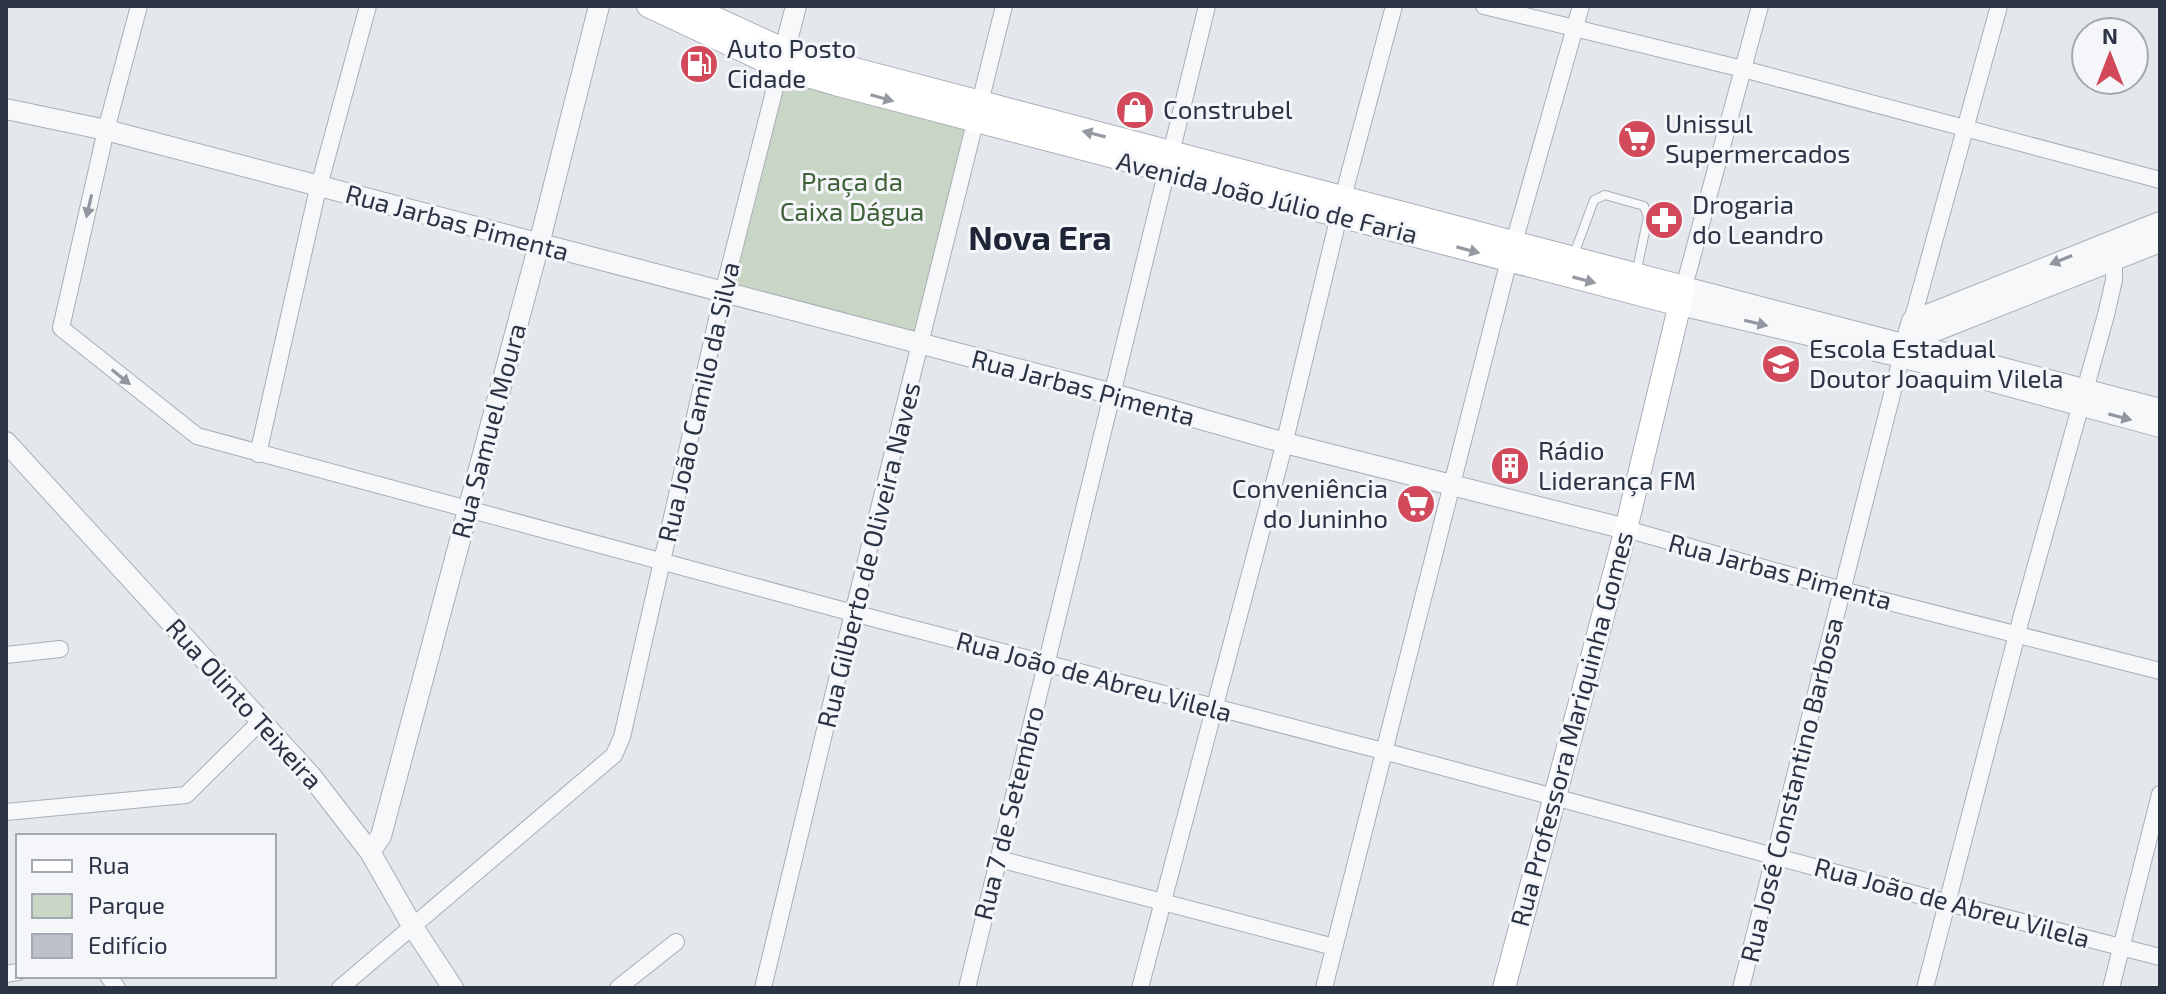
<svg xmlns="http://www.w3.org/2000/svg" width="2166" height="994" viewBox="0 0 2166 994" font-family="'Exo 2',sans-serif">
<rect width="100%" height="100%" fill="#e4e7ec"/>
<path fill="#c9d6c5" d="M 785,73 L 969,125 L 912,340 L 731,288 Z"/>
<path fill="#bbc0ca" d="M 1507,448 L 1523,452 L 1515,484 L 1497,479 Z"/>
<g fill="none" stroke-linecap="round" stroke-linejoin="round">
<defs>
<path id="service" d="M 1573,257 L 1594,200 L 1605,195 L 1644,206 L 1648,217 L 1636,274"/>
<path id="minor" d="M 139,6 L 106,130 L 61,328 L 197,436 L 853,613 L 1383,751 L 1948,903 L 2160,957
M 1484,6 L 1743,69 L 2160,180
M 1684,287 L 1760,6
M 1912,321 L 1999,6
M 258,454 L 316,197 L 368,6
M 1626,529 L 1842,590 L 2160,671
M 6,655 L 60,649
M 6,812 L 186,795 L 261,721
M 999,859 L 1334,947
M 6,974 L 18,972
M 108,976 L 117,988
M 340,988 L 614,755 L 622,737 L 723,293 L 780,68
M 618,988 L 676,942
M 763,988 L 853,613 L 1004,6
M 967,988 L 1207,6
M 1140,988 L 1281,457 L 1347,182 L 1394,6
M 1324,988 L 1509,260 L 1581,6
M 1741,988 L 1901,359
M 1925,988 L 2022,615 L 2106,315 L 2114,280 L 2114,251
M 2111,988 L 2160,794"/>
<path id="tertiary" d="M 781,64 L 796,6
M 6,109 L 106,130 L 1113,394 L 1285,443 L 1626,529
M 1684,287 L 1895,342
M 1680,305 L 1897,356
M 1908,335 L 1912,321 L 2160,222
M 1915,339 L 2160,242
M 1918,346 L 2160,409
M 1909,359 L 2160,427
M 6,442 L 312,777 L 370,852 L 413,927 L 453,988
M 370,852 L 381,836 L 539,244 L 599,6"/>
<path id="secondary" d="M 648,6 L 780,68 L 835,84 L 1680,305
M 689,6 L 785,50 L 805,56 L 1684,287 L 1626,529 L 1504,988"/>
</defs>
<use href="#service" stroke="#a9aeb7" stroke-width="10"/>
<use href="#minor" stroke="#a9aeb7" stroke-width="18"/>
<use href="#tertiary" stroke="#a9aeb7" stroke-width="22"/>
<use href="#secondary" stroke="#a9aeb7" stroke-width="24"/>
<use href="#service" stroke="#f7f8fa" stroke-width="8"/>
<use href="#minor" stroke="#f7f8fa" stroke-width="16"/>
<use href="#tertiary" stroke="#f7f8fa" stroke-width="20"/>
<use href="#secondary" stroke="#fff" stroke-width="22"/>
</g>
<defs><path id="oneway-solid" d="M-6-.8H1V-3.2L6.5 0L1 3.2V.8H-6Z" transform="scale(2)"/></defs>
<g fill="#959aa2">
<use href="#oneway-solid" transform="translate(882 98) rotate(16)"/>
<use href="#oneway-solid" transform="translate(1094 134) rotate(-166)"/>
<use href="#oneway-solid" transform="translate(1468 250) rotate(15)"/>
<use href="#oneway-solid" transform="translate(1584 280) rotate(15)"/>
</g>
<g fill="#9196a0">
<use href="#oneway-solid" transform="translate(89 206) rotate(103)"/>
<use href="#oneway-solid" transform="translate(2061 260) rotate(158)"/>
<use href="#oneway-solid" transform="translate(1756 323) rotate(13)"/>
<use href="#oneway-solid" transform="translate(121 377) rotate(39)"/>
<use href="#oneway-solid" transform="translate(2120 417) rotate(15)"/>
</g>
<defs>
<symbol id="fuel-disc" viewBox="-11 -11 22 22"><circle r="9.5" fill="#d1495b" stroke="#f4f6f9"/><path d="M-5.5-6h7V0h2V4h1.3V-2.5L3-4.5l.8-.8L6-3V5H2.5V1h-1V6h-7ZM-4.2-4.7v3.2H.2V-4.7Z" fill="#fff"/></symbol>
<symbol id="shop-disc" viewBox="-11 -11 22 22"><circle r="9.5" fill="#d1495b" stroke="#f4f6f9"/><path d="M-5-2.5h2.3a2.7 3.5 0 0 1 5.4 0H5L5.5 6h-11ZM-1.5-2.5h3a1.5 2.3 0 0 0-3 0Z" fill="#fff"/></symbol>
<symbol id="supermarket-disc" viewBox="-11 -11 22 22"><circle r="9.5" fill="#d1495b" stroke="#f4f6f9"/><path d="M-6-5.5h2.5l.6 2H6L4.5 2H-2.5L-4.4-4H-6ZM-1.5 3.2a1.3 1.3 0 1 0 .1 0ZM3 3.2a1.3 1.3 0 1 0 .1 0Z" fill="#fff"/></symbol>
<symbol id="pharmacy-disc" viewBox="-11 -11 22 22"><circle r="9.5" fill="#d1495b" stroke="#f4f6f9"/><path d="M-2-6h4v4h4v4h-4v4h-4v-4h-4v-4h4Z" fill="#fff"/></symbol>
<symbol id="school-disc" viewBox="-11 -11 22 22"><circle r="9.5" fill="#d1495b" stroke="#f4f6f9"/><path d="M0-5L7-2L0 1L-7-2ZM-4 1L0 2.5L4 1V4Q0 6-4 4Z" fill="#fff"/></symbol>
<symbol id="building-disc" viewBox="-11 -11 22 22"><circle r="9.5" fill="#d1495b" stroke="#f4f6f9"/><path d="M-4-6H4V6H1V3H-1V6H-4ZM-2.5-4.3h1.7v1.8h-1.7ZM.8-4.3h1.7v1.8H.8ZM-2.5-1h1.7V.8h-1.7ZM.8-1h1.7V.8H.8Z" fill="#fff"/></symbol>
</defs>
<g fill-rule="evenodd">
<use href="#fuel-disc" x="677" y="42" width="44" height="44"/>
<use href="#shop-disc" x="1113" y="88" width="44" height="44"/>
<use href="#supermarket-disc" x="1615" y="117" width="44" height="44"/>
<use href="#pharmacy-disc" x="1642" y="198" width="44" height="44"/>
<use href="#school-disc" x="1759" y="342" width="44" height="44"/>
<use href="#building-disc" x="1488" y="444" width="44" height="44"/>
<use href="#supermarket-disc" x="1394" y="482" width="44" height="44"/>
</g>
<g text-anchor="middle" stroke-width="6" stroke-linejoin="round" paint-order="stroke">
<g font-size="26" fill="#2b3445" stroke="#f4f6f9" text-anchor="start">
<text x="727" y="58">Auto Posto<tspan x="727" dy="30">Cidade</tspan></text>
<text x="1163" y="119">Construbel</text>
<text x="1665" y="133">Unissul<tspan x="1665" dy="30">Supermercados</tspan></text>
<text x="1692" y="214">Drogaria<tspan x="1692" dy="30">do Leandro</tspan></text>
<text x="1809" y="358">Escola Estadual<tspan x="1809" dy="30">Doutor Joaquim Vilela</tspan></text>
<text x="1538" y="460">Rádio<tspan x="1538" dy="30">Liderança FM</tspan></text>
<text x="1388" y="498" text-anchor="end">Conveniência<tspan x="1388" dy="30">do Juninho</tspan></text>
</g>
<g font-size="26" fill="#3f6138" stroke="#f4f6f9">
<text x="852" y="191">Praça da<tspan x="852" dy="30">Caixa Dágua</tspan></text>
</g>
<g font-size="26" fill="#2b3445" stroke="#f4f6f9">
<text transform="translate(1267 198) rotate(14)" y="9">Avenida João Júlio de Faria</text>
<text transform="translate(457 223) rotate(15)" y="9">Rua Jarbas Pimenta</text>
<text transform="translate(1083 388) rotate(15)" y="9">Rua Jarbas Pimenta</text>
<text transform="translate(699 402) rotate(-77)" y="9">Rua João Camilo da Silva</text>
<text transform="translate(489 431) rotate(-75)" y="9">Rua Samuel Moura</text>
<text transform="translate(869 555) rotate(-76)" y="9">Rua Gilberto de Oliveira Naves</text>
<text transform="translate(1780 572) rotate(15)" y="9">Rua Jarbas Pimenta</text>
<text transform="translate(1094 677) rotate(15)" y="9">Rua João de Abreu Vilela</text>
<text transform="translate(244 704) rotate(48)" y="9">Rua Olinto Teixeira</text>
<text transform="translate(1572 729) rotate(-75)" y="9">Rua Professora Mariquinha Gomes</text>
<text transform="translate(1792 790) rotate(-76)" y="9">Rua José Constantino Barbosa</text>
<text transform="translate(1009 813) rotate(-76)" y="9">Rua 7 de Setembro</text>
<text transform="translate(1952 903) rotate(15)" y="9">Rua João de Abreu Vilela</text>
</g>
<g font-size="34" font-weight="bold" fill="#1d2536" stroke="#f4f6f9">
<text x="1040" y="250">Nova Era</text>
</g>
</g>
<rect width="2166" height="994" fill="none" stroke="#2b3445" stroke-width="16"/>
<rect x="16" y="834" width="260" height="144" fill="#f4f6f9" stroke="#a4a8b1" stroke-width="2"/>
<rect x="32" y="860" width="40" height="12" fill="#ffffff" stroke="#a4a8b1" stroke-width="2"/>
<text x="88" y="874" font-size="24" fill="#2b3445">Rua</text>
<rect x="32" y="894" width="40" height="24" fill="#c9d6c5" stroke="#a4a8b1" stroke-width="2"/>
<text x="88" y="914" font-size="24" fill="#2b3445">Parque</text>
<rect x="32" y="934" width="40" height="24" fill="#bbc0ca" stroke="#a4a8b1" stroke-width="2"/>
<text x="88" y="954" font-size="24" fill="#2b3445">Edifício</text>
<g transform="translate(2110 56)"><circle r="38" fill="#f4f6f9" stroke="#a4a8b1" stroke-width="2"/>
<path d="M0-6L14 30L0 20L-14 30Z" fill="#d1495b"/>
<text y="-12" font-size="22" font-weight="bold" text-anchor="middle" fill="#2b3445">N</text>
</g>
</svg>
